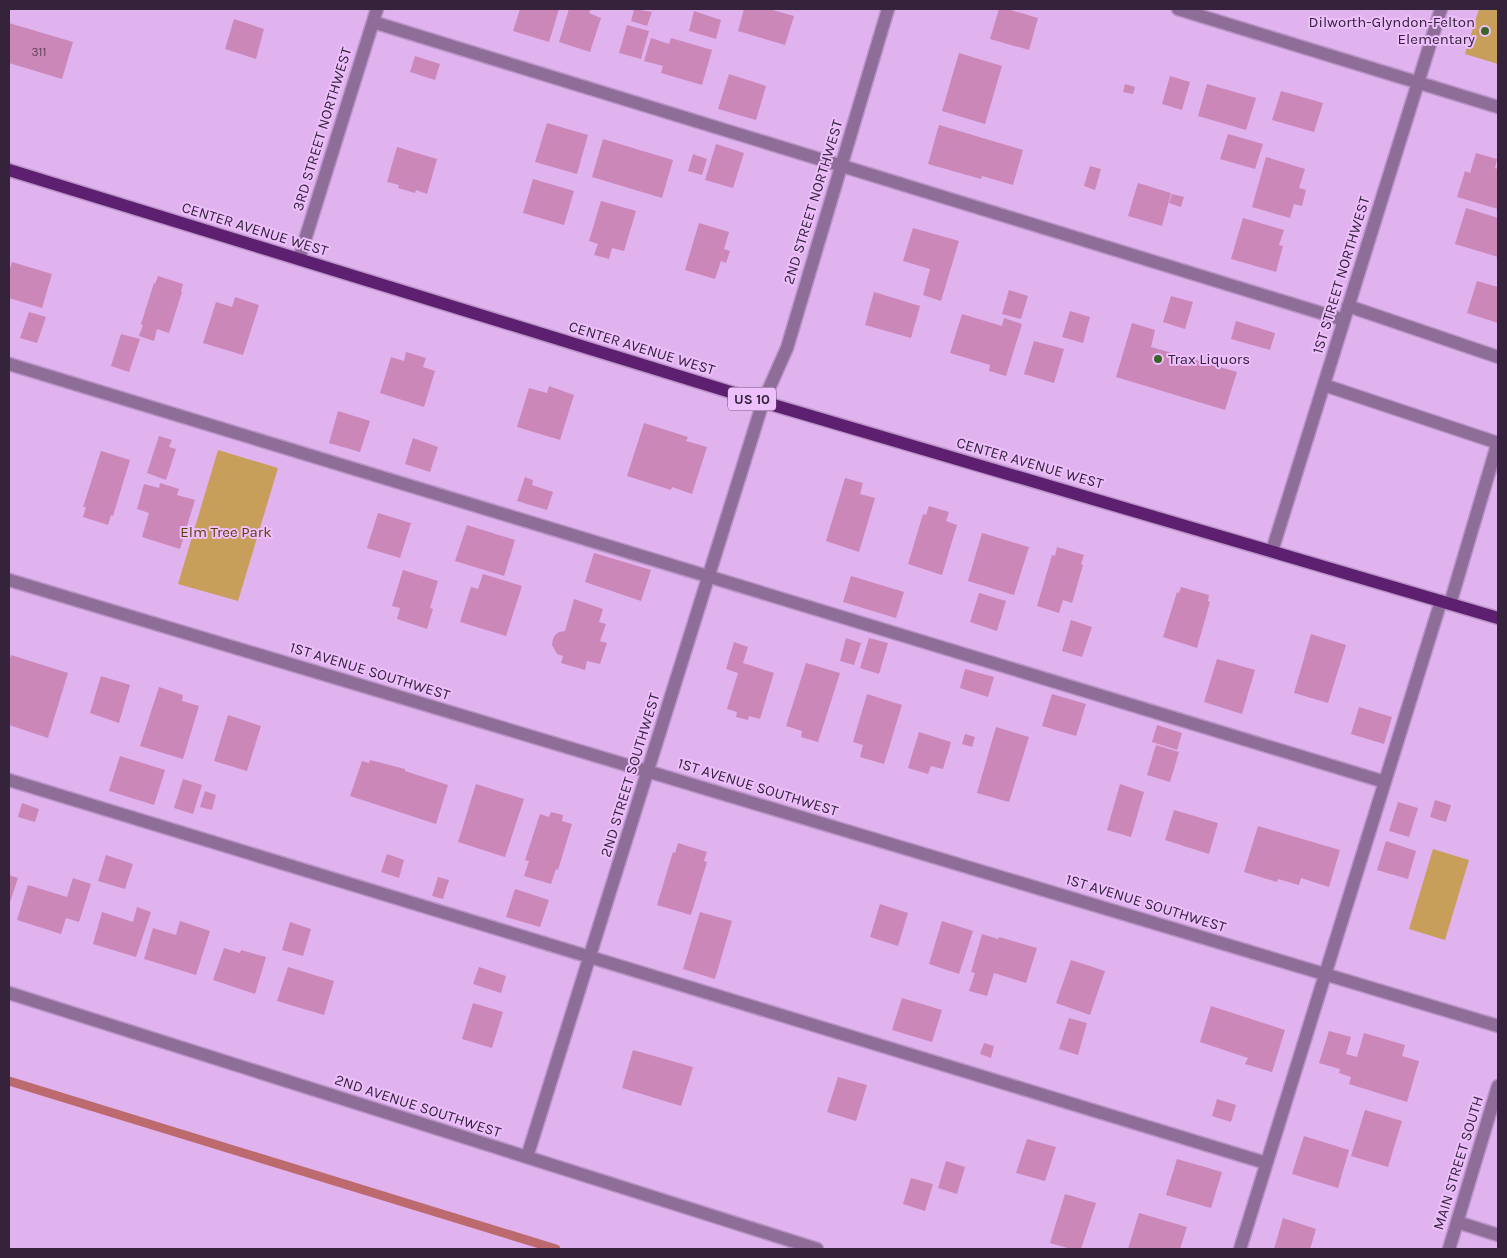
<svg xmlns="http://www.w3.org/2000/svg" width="1507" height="1258" viewBox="0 0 1507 1258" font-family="Karla,sans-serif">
<rect width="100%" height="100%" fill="#e0b3ef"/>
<path fill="#c89e5b" d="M 1479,9 L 1498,9 L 1498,64 L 1465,54 Z
M 218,450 L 278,468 L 238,601 L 178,584 Z
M 1433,849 L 1469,860 L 1445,940 L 1409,929 Z"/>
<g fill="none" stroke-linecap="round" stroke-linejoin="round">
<path stroke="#bc6a6e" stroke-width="9" d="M 9,1081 L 556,1249"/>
</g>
<path fill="#cb87b7" d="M 520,9 L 559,9 L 549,42 L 513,31 Z
M 569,9 L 591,9 L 589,13 L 601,18 L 590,52 L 559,42 Z
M 634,9 L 652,12 L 647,26 L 631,21 Z
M 744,9 L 769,9 L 794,16 L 785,45 L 738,31 Z
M 999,9 L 1007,9 L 1038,18 L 1029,50 L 990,39 Z
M 694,11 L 721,20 L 716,39 L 689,31 Z
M 234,19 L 264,29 L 256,59 L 225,49 Z
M 9,23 L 73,42 L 62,79 L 9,63 Z
M 627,25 L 649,31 L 641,59 L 619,53 Z
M 651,38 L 669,44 L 671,38 L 712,50 L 702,85 L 661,73 L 663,66 L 644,61 Z
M 959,53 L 1002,66 L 985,124 L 942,111 Z
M 415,56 L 440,64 L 435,80 L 410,72 Z
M 729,74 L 766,86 L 756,120 L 718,109 Z
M 1170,76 L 1190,82 L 1182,110 L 1162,104 Z
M 1125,84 L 1135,87 L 1133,94 L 1123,92 Z
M 1207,84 L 1256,98 L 1246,130 L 1198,116 Z
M 1281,91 L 1323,103 L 1314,132 L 1272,120 Z
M 547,123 L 588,135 L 577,174 L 535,162 Z
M 939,125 L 1023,150 L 1013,185 L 982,176 L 981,179 L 928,164 Z
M 1228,134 L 1263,144 L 1255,169 L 1220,159 Z
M 603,139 L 673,160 L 662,198 L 592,177 Z
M 716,144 L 744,153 L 733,188 L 705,180 Z
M 397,147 L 437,159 L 427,194 L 416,190 L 415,193 L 398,188 L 399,185 L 387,182 Z
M 1476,153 L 1497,159 L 1495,168 L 1498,169 L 1498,209 L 1457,197 L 1465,171 L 1470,173 Z
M 693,154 L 707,159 L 702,175 L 688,171 Z
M 1266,157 L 1305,169 L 1299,188 L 1306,190 L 1302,206 L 1294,204 L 1290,218 L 1252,207 Z
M 1090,166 L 1101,169 L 1095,190 L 1084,186 Z
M 533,179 L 574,191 L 564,225 L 523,213 Z
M 1138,183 L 1171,193 L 1162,226 L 1128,216 Z
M 1172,194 L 1184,197 L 1181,207 L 1169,203 Z
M 601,201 L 636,211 L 624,251 L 612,248 L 609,259 L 594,255 L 598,244 L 589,241 Z
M 1466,208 L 1498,218 L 1498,257 L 1455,244 Z
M 1243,218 L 1284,230 L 1279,245 L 1283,246 L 1276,272 L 1231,259 Z
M 699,223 L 729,232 L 724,249 L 730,251 L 726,263 L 721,261 L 715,279 L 685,270 Z
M 913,228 L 959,241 L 941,301 L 923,295 L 930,269 L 903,261 Z
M 12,262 L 52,274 L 42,308 L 9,298 L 9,272 Z
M 158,276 L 183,284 L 181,291 L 182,292 L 169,333 L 157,329 L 154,341 L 139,336 L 143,325 L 141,324 L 154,283 L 155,284 Z
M 1477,281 L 1498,287 L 1498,323 L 1467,313 Z
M 1009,290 L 1028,296 L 1021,319 L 1002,314 Z
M 874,292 L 920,306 L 911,338 L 865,325 Z
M 1171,296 L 1193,302 L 1185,329 L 1163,322 Z
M 235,297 L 259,305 L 243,355 L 203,343 L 216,302 L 232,307 Z
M 1070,311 L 1090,317 L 1083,343 L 1062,337 Z
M 29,312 L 46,317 L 37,343 L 20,338 Z
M 962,314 L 1002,326 L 1004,318 L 1022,324 L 1006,376 L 989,371 L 990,365 L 950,353 Z
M 1236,321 L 1275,333 L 1270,350 L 1231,339 Z
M 1132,323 L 1155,330 L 1151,347 L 1237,372 L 1225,410 L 1116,377 Z
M 121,334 L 140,339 L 129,372 L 111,366 Z
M 1034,341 L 1064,349 L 1054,383 L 1024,374 Z
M 406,352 L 426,358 L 423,367 L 435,371 L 424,407 L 380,393 L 391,357 L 404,361 Z
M 549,386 L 574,395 L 560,440 L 517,427 L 529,388 L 547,393 Z
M 338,411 L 370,421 L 360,452 L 329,443 Z
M 644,423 L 688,437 L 686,441 L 707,447 L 692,494 L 672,487 L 671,490 L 627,476 Z
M 159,436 L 172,440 L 169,447 L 176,449 L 166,480 L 147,473 Z
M 413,438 L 438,447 L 430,472 L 405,464 Z
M 101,451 L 130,460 L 113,516 L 111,515 L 108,525 L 83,517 L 86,507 L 83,507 Z
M 525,477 L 533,480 L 532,485 L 553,492 L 547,510 L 517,501 Z
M 845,478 L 863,483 L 860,494 L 875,498 L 859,552 L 826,541 Z
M 160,483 L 179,489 L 177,495 L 195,500 L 180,549 L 142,537 L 149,513 L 137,509 L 144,484 L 159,488 Z
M 929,506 L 949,512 L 946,521 L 957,525 L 942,575 L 908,564 L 923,514 L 926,515 Z
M 378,513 L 411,523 L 400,558 L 367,548 Z
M 467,525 L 515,540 L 504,576 L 455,561 Z
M 982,533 L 1029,547 L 1014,595 L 968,581 Z
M 1057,547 L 1084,555 L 1081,564 L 1083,565 L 1072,603 L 1063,600 L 1059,613 L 1037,606 L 1052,555 L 1055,556 Z
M 594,553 L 651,570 L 641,601 L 585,582 Z
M 403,570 L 438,581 L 430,608 L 433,609 L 427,629 L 397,619 L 400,608 L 392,606 Z
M 483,574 L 522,586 L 506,636 L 460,622 L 471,587 L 478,589 Z
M 851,576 L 904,592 L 896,618 L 843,602 Z
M 1181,587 L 1209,595 L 1208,601 L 1210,602 L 1197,648 L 1163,637 L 1177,592 L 1179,593 Z
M 979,593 L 1006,601 L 997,631 L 970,622 Z
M 574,599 L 603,609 L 599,622 L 606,624 L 600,641 L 607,643 L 600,664 L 587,661 L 585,670 L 561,663 L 563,656 L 557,654 L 552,645 L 553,639 L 555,635 L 559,632 L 565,631 Z
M 1071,620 L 1092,627 L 1082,657 L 1062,651 Z
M 1311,634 L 1346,645 L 1328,703 L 1294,693 Z
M 846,638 L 861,643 L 854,665 L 840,661 Z
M 869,638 L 888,643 L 879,674 L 860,668 Z
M 734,642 L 748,647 L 743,663 L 774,673 L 760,719 L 749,716 L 748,720 L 736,717 L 737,712 L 727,709 L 738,673 L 726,669 Z
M 11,655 L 68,673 L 48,738 L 9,725 L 9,663 Z
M 1217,659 L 1255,670 L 1242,714 L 1204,702 Z
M 806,663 L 840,673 L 818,742 L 801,737 L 802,731 L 786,726 Z
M 965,669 L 994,677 L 988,697 L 960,688 Z
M 101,676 L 130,685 L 119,723 L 90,713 Z
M 159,687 L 183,695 L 182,701 L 199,706 L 183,759 L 140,746 Z
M 867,694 L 902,705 L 884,764 L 860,757 L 863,745 L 853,742 Z
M 1052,694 L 1086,704 L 1076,736 L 1042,726 Z
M 1359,707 L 1392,717 L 1384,744 L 1351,734 Z
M 228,715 L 261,726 L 247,771 L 214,761 Z
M 1157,725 L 1182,733 L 1177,750 L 1152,742 Z
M 996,727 L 1029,737 L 1009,802 L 977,793 Z
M 919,732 L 951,742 L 943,769 L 931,766 L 928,774 L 908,768 Z
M 965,734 L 975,737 L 972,747 L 962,744 Z
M 1156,745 L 1179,752 L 1170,782 L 1147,775 Z
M 120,756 L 165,770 L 154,805 L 109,791 Z
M 370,760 L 405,769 L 405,771 L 448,785 L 436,824 L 350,796 L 362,761 L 369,763 Z
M 183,779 L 202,785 L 193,814 L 174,808 Z
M 476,784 L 524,799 L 505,857 L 458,842 Z
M 1120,784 L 1144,792 L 1131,837 L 1107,830 Z
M 205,791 L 216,795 L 212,810 L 200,807 Z
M 1435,800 L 1451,805 L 1446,822 L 1430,817 Z
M 1398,802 L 1418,808 L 1409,837 L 1389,831 Z
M 22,803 L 39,809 L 35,822 L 18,817 Z
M 1174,810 L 1218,823 L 1209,854 L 1165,840 Z
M 551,812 L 563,815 L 562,821 L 572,824 L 558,870 L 556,869 L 551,884 L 524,876 L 529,861 L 525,860 L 540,814 L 549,817 Z
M 1258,826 L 1340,850 L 1329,887 L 1301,878 L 1299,885 L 1278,879 L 1277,882 L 1244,872 Z
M 1386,841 L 1416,851 L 1408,879 L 1377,870 Z
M 678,843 L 707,852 L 704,861 L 707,862 L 691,915 L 657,905 L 673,852 L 675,853 Z
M 387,854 L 404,860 L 399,878 L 381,872 Z
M 106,855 L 133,864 L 125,889 L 98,881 Z
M 9,875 L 18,878 L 9,905 Z
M 438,877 L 449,880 L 443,899 L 432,896 Z
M 73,878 L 91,884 L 79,922 L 66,918 L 61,934 L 17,920 L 28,885 L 67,897 Z
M 515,889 L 549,900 L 540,927 L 506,917 Z
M 880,904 L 908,913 L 898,946 L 870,937 Z
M 137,907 L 151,912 L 136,957 L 93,944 L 102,912 L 133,922 Z
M 700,912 L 732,921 L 715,979 L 683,969 Z
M 180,921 L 210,931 L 196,975 L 144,959 L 153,928 L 176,935 Z
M 942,921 L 973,931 L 959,974 L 929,964 Z
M 290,922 L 311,929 L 303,956 L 282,950 Z
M 982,934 L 998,939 L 999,937 L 1037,948 L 1026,983 L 994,973 L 987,996 L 969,991 L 975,973 L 971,972 Z
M 224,948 L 240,953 L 241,950 L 266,957 L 255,994 L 213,980 Z
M 1071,960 L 1105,971 L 1090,1015 L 1056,1003 Z
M 288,967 L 334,981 L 324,1015 L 277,1001 Z
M 479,967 L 506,976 L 501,993 L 473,984 Z
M 902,998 L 942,1010 L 932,1042 L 892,1030 Z
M 473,1003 L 503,1012 L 492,1048 L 462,1039 Z
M 1211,1006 L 1285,1030 L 1272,1072 L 1245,1064 L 1248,1058 L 1200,1042 Z
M 1069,1018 L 1087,1023 L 1078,1055 L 1059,1049 Z
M 1329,1031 L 1351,1037 L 1346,1054 L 1357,1057 L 1364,1033 L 1405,1045 L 1402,1056 L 1419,1061 L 1407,1102 L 1349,1084 L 1351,1077 L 1339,1073 L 1340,1069 L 1319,1063 Z
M 984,1043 L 994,1046 L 991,1058 L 980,1054 Z
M 633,1050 L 693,1067 L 681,1106 L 622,1088 Z
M 838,1077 L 867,1085 L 856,1121 L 827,1112 Z
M 1217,1099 L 1236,1105 L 1231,1122 L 1212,1116 Z
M 1365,1110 L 1402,1121 L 1388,1167 L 1351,1156 Z
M 1304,1136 L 1349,1150 L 1338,1188 L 1292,1174 Z
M 1027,1139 L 1056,1147 L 1045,1181 L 1016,1173 Z
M 1177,1159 L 1222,1172 L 1211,1208 L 1166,1195 Z
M 946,1161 L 965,1167 L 957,1194 L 938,1188 Z
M 911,1178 L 933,1184 L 925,1211 L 903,1204 Z
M 1065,1194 L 1096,1203 L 1081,1249 L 1071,1249 L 1050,1243 Z
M 1139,1213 L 1187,1227 L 1180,1249 L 1128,1249 Z
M 1283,1218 L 1316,1229 L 1310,1249 L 1274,1249 Z"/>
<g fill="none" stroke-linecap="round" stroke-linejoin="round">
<defs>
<path id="minor" d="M 1178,9 L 1498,107
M 373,22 L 1344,320
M 299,259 L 377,9
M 1348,306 L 1498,357
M 9,364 L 1385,782
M 1324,385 L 1498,443
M 1272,551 L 1441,9
M 9,580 L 1498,1026
M 1450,604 L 1498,442
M 9,780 L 1266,1163
M 9,993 L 817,1249
M 527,1157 L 763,402 L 787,348 L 888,9
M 1457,1222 L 1498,1235
M 1240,1249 L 1441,601
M 1449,1249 L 1498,1086"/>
<path id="major" d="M 9,170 L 763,402 L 1498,618"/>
</defs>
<use href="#minor" stroke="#ba93c7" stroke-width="15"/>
<use href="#major" stroke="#ba93c7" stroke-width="15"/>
<use href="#minor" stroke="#8e6e99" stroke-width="12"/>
<use href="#major" stroke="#5d1f6f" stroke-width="12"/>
</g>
<g fill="#376524" stroke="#edbffc" stroke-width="2">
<circle cx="1485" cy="31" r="5"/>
<circle cx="1158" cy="359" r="5"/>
</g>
<g text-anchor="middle" stroke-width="4" stroke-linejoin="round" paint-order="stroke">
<g font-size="12" fill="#5a3c59">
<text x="39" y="56">311</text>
</g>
<rect fill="#edbffc" stroke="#6c5274" stroke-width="1" x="728" y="387.5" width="48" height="23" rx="4"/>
<g font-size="14" font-weight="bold" fill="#34233a">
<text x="752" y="404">US 10</text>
</g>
<g font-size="15" fill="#34233a" stroke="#edbffc" text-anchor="end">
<text x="1475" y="27">Dilworth-Glyndon-Felton<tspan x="1475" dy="17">Elementary</tspan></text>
<text x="1168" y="364" text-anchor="start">Trax Liquors</text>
</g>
<g font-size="15" fill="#34233a" stroke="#edbffc">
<text transform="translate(322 129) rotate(-73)" y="5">3RD STREET NORTHWEST</text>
<text transform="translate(813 202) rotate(-73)" y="5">2ND STREET NORTHWEST</text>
<text transform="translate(255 229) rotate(17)" y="5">CENTER AVENUE WEST</text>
<text transform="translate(1341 275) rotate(-73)" y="5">1ST STREET NORTHWEST</text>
<text transform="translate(642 348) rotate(17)" y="5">CENTER AVENUE WEST</text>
<text transform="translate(1030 463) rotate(16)" y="5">CENTER AVENUE WEST</text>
<text transform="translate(370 671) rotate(17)" y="5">1ST AVENUE SOUTHWEST</text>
<text transform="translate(630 775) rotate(-73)" y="5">2ND STREET SOUTHWEST</text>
<text transform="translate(758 787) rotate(17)" y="5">1ST AVENUE SOUTHWEST</text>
<text transform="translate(1146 903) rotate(17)" y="5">1ST AVENUE SOUTHWEST</text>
<text transform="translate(418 1106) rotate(18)" y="5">2ND AVENUE SOUTHWEST</text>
<text transform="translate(1458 1163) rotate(-73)" y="5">MAIN STREET SOUTH</text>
</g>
<g font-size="15" fill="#5e4004" stroke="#edbffc">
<text x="226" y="537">Elm Tree Park</text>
</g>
</g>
<rect width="1507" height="1258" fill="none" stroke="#34233a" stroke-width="20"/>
</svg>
